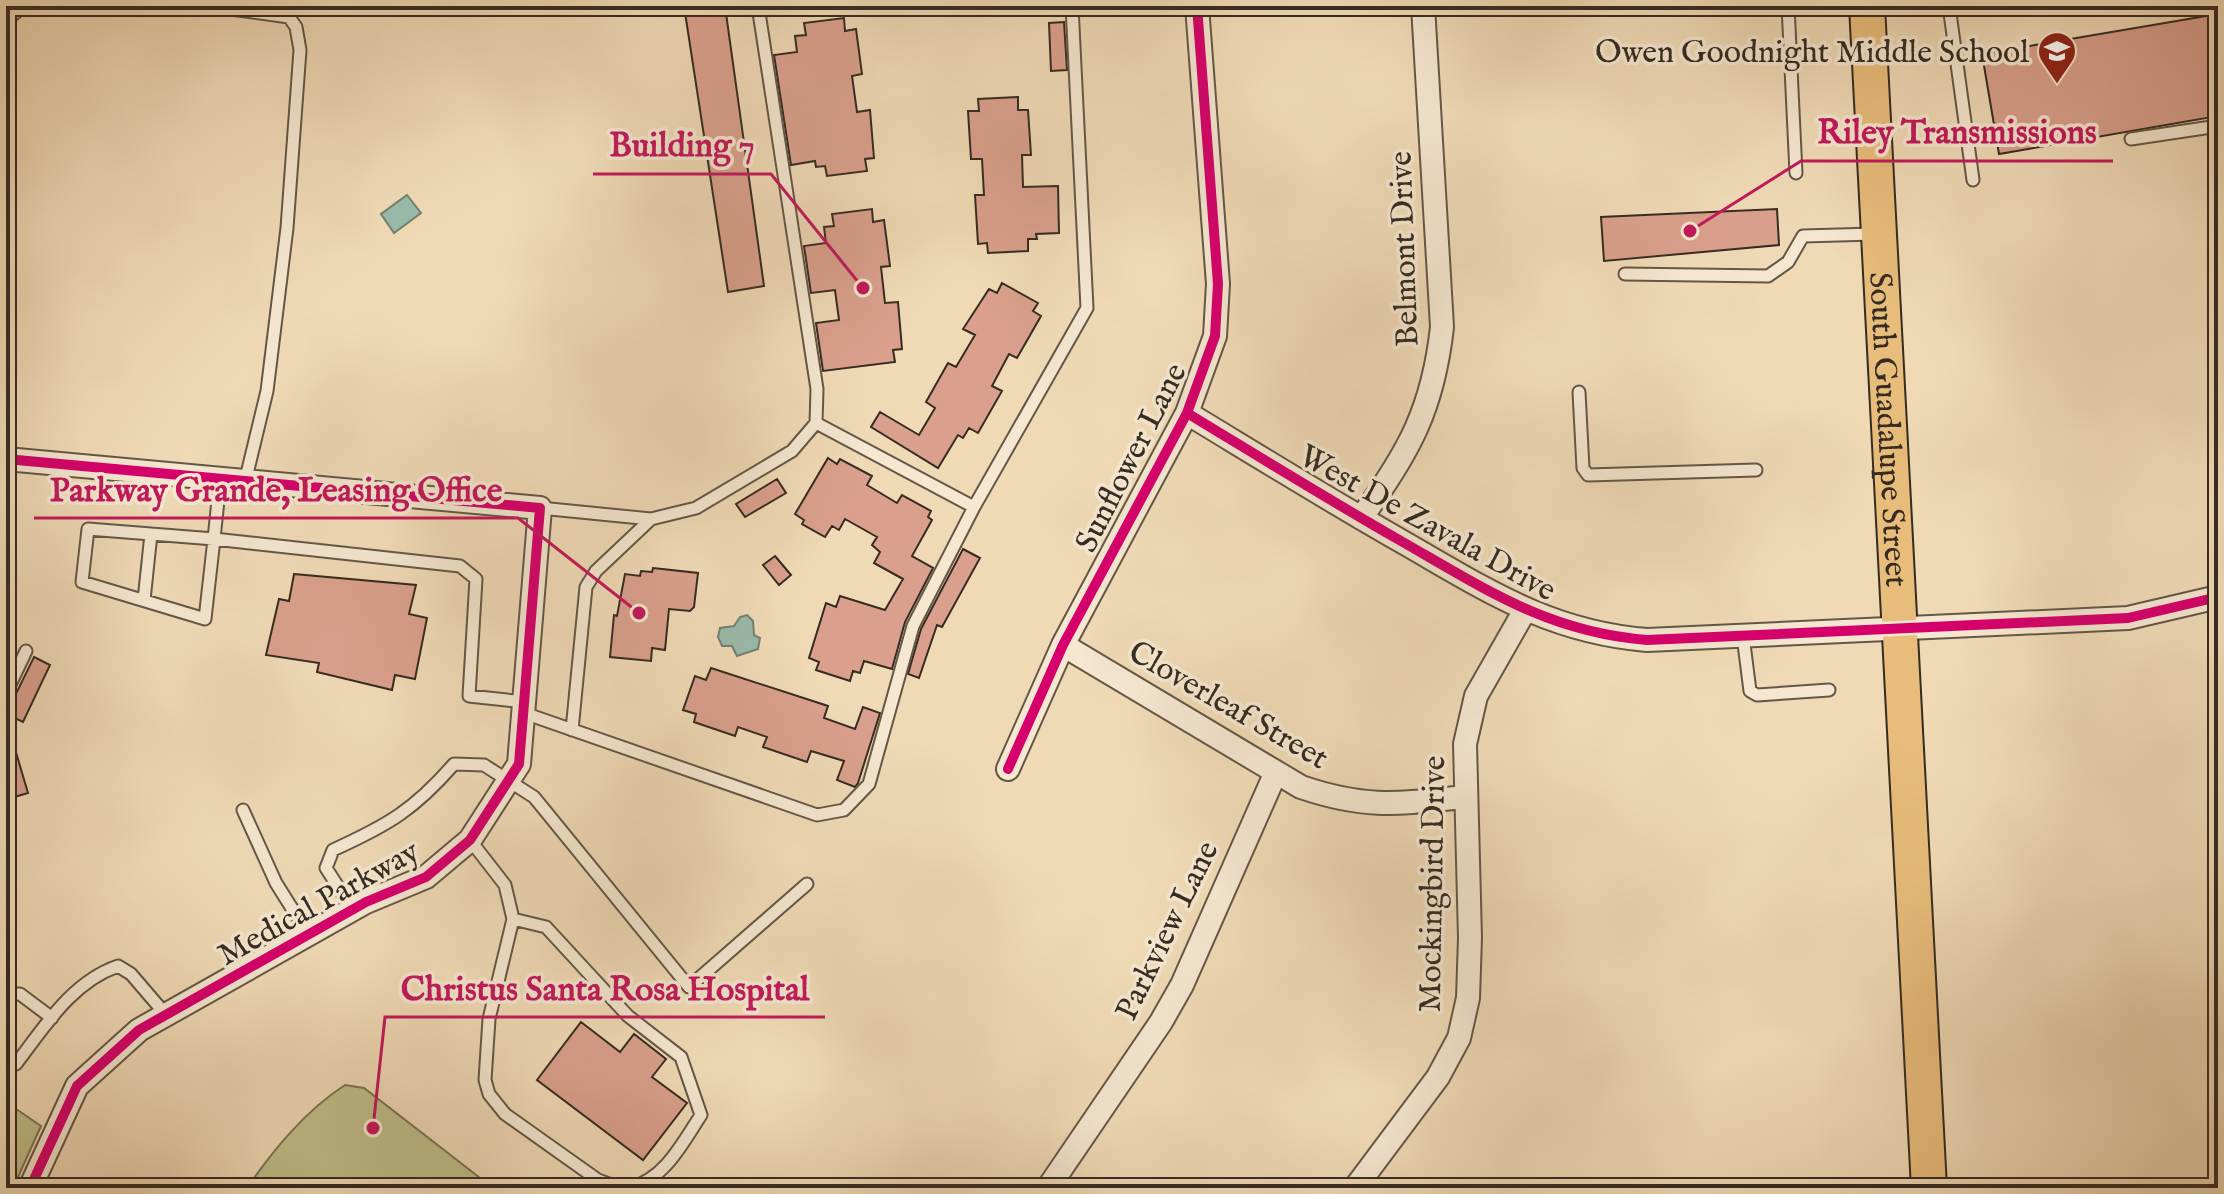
<svg xmlns="http://www.w3.org/2000/svg" width="2224" height="1194" viewBox="0 0 2224 1194" font-family="'IM FELL English',serif">
<rect width="100%" height="100%" fill="#f0dab6"/>
<filter id="stains"><feTurbulence type="fractalNoise" baseFrequency=".0025" numOctaves="4"/><feColorMatrix values="0 0 0 0 .2 0 0 0 0 .09 0 0 0 0 .02 0 0 0 .5 -.17"/></filter>
<radialGradient id="worn" r=".72"><stop offset=".6" stop-color="#630" stop-opacity="0"/><stop offset="1" stop-color="#630" stop-opacity=".3"/></radialGradient>
<path fill="#bfbe8a" stroke="#7a7456" stroke-width="2" d="M 345,1085 L 364,1088 L 493,1188 L 247,1188 C 274,1149 305,1111 345,1085 Z
M 6,1102 L 41,1126 L 13,1188 L 6,1188 Z"/>
<path fill="#9abbab" stroke="#728174" stroke-width="2" d="M 407,195 L 421,213 L 394,233 L 381,214 Z
M 747,615 L 753,621 L 754,635 L 760,638 L 758,649 L 737,656 L 732,646 L 722,646 L 718,637 L 720,628 L 734,626 L 740,617 Z"/>
<path fill="#daa08d" stroke="#352b22" stroke-width="2" d="M 684,6 L 725,6 L 764,286 L 728,292 Z
M 2218,14 L 2218,116 L 1999,154 L 1982,54 Z
M 844,18 L 845,31 L 856,29 L 862,74 L 852,76 L 857,112 L 870,110 L 874,158 L 865,159 L 867,171 L 827,176 L 825,166 L 816,167 L 815,161 L 791,165 L 774,55 L 797,52 L 795,36 L 806,35 L 804,23 Z
M 1064,22 L 1067,70 L 1051,71 L 1049,23 Z
M 1018,97 L 1018,110 L 1028,110 L 1031,155 L 1022,155 L 1023,187 L 1058,186 L 1059,233 L 1036,234 L 1037,239 L 1028,239 L 1028,251 L 988,253 L 987,243 L 978,244 L 975,195 L 984,195 L 982,159 L 971,159 L 968,111 L 979,111 L 978,99 Z
M 872,209 L 873,222 L 884,220 L 890,266 L 881,267 L 885,303 L 898,302 L 902,349 L 893,350 L 895,362 L 823,371 L 816,323 L 839,320 L 835,290 L 811,293 L 804,246 L 826,243 L 824,227 L 834,226 L 832,214 Z
M 1777,209 L 1779,245 L 1604,261 L 1601,217 Z
M 1002,283 L 1038,303 L 1033,311 L 1041,316 L 1017,358 L 1009,354 L 992,386 L 1002,391 L 978,433 L 969,428 L 963,438 L 958,435 L 938,468 L 871,427 L 880,412 L 919,435 L 935,408 L 926,402 L 948,363 L 956,367 L 975,335 L 963,329 L 989,289 L 997,293 Z
M 828,458 L 837,464 L 840,459 L 872,476 L 867,485 L 897,503 L 902,495 L 931,511 L 928,517 L 932,520 L 912,556 L 933,568 L 905,622 L 892,669 L 864,661 L 860,673 L 853,671 L 850,681 L 816,670 L 819,662 L 809,658 L 826,603 L 836,607 L 840,596 L 885,610 L 903,579 L 874,563 L 880,552 L 872,545 L 877,537 L 845,519 L 839,530 L 832,526 L 825,537 L 802,524 L 804,520 L 795,514 Z
M 777,479 L 786,493 L 745,517 L 736,504 Z
M 963,549 L 980,558 L 942,627 L 937,625 L 919,678 L 908,674 L 921,629 Z
M 775,556 L 791,575 L 779,585 L 763,565 Z
M 653,568 L 698,573 L 694,607 L 690,611 L 669,609 L 665,650 L 652,648 L 651,661 L 610,657 L 614,615 L 617,616 L 625,574 L 640,576 L 641,571 L 652,572 Z
M 294,574 L 416,585 L 409,614 L 427,618 L 415,679 L 395,675 L 392,690 L 317,672 L 319,663 L 266,655 L 279,599 L 289,601 Z
M 34,657 L 50,665 L 23,722 L 6,714 Z
M 711,668 L 828,706 L 824,718 L 855,729 L 863,707 L 880,713 L 858,783 L 855,787 L 837,780 L 844,761 L 811,751 L 807,762 L 763,747 L 767,737 L 738,727 L 735,736 L 694,722 L 696,714 L 683,710 L 695,676 L 706,680 Z
M 10,732 L 28,793 L 11,798 L 6,780 L 6,733 Z
M 581,1022 L 620,1052 L 634,1034 L 666,1059 L 652,1077 L 687,1103 L 643,1160 L 537,1080 Z"/>
<g fill="none" stroke-linecap="round" stroke-linejoin="round">
<defs>
<path id="lane" d="M 208,6 L 289,17 L 296,27 L 300,50 L 287,228 L 267,391 L 245,482
M 1788,6 L 1796,173
M 1949,6 L 1973,180
M 6,20 L 24,6
M 2131,139 L 2218,126
M 1625,274 L 1768,276 L 1788,262 L 1803,236 L 1874,234
M 1579,392 L 1583,468 L 1588,475 L 1756,470
M 816,423 L 974,507
M 220,481 L 214,539 L 460,566 L 476,579 L 469,696 L 525,702
M 540,508 L 651,519 L 696,508 L 792,451 L 816,423 L 817,389 L 758,6
M 88,529 L 214,539 L 205,619 L 82,582 Z
M 144,600 L 151,534
M 1743,636 L 1750,691 L 1757,695 L 1829,690
M 6,693 L 26,651
M 524,713 L 817,815 L 844,810 L 869,784 L 913,626 L 974,507 L 1087,308 L 1072,6
M 572,730 L 586,587 L 596,571 L 651,519
M 243,810 L 276,883 L 308,934
M 470,840 L 505,885 L 513,919 L 489,1019 L 485,1080 L 489,1094 L 505,1114 L 598,1180 L 620,1188
M 353,910 L 326,868 L 333,850 C 388,825 414,810 454,764 L 484,765 L 534,797 L 689,987 L 807,884
M 513,919 L 546,927 L 628,1016 L 681,1057 L 701,1115 C 682,1144 664,1180 629,1188
M 6,994 L 20,994 L 52,1018
M 6,1059 L 16,1064 C 45,1026 72,982 118,966 L 131,974 L 167,1016"/>
<path id="street" d="M 1187,413 C 1258,456 1329,500 1401,541 C 1485,589 1548,632 1647,640 L 2128,618 L 2218,597
M 6,459 L 540,508 L 519,764 L 470,840 L 426,877 L 366,902 L 139,1030 L 77,1086 L 30,1188
M 1361,518 C 1409,452 1433,409 1442,327 L 1423,6
M 1063,645 L 1301,787 C 1366,809 1397,804 1464,797
M 1008,769 L 1063,645 L 1187,413 L 1215,336 L 1218,284 L 1197,6
M 1048,1188 L 1161,1022 L 1182,985 L 1276,772
M 1355,1188 L 1438,1077 L 1459,1038 L 1468,998 L 1470,938 L 1465,744 L 1476,696 L 1525,610"/>
<g id="primary">
<path id="s1" d="M 1867,6 L 1929,1188"/>
</g>
</defs>
<use href="#lane" stroke="#645747" stroke-width="15"/>
<use href="#street" stroke="#645747" stroke-width="26"/>
<use href="#primary" stroke="#352b22" stroke-width="38"/>
<use href="#lane" stroke="#f5e7d0" stroke-width="11"/>
<use href="#street" stroke="#f5e7d0" stroke-width="22"/>
<use href="#primary" stroke="#e8bd7b" stroke-width="34"/>
<defs>
<path id="cycleway" d="M 1187,413 C 1258,456 1329,500 1401,541 C 1485,589 1548,632 1647,640 L 2128,618 L 2218,597
M 6,459 L 540,508 L 519,764 L 470,840 L 426,877 L 366,902 L 139,1030 L 77,1086 L 30,1188
M 1008,769 L 1063,645 L 1187,413 L 1215,336 L 1218,284 L 1197,6"/>
</defs>
<use href="#cycleway" stroke="#f5e7d0" stroke-width="15"/>
<use href="#cycleway" stroke="#d6006c" stroke-width="10"/>
</g>
<defs>
<symbol id="school-pin" viewBox="-11 -11 22 30"><path d="M0 17L-7.5 6A9.5 9.5 0 1 1 7.5 6Z" fill="#8f2418" stroke="#f5e7d0"/><path d="M0-5L7-2L0 1L-7-2ZM-4 1L0 2.5L4 1V4Q0 6-4 4Z" fill="#fff"/></symbol>
</defs>
<g fill-rule="evenodd">
<use href="#school-pin" x="2035" y="29" width="44" height="60"/>
</g>
<g text-anchor="middle" stroke-width="7" stroke-linejoin="round" paint-order="stroke">
<g font-size="32" fill="#352b22" stroke="#f5e7d0" text-anchor="end">
<text x="2029" y="62">Owen Goodnight Middle School</text>
</g>
<g font-size="32" fill="#352b22" stroke="#f5e7d0">
<text transform="translate(1403 249) rotate(-92)" y="11">Belmont Drive</text>
<text dy="11" stroke="none"><textPath href="#s1" startOffset="424">South Guadalupe Street</textPath></text>
<text transform="translate(1130 457) rotate(-63)" y="11">Sunflower Lane</text>
<text transform="translate(1428 522) rotate(29)" y="11">West De Zavala Drive</text>
<text transform="translate(1229 704) rotate(30)" y="11">Cloverleaf Street</text>
<text transform="translate(1431 884) rotate(-89)" y="11">Mockingbird Drive</text>
<text transform="translate(318 902) rotate(-29)" y="11">Medical Parkway</text>
<text transform="translate(1166 930) rotate(-64)" y="11">Parkview Lane</text>
</g>
</g>
<path fill="none" stroke="#c2185b" stroke-width="3" d="M1690 231L1801 161H2113M863 288L771 174H593M639 613L518 518H34M373 1128L385 1017H825"/>
<g fill="#c2185b" stroke="#f5e7d0" stroke-width="3">
<circle cx="1690" cy="231" r="8"/>
<circle cx="863" cy="288" r="8"/>
<circle cx="639" cy="613" r="8"/>
<circle cx="373" cy="1128" r="8"/>
</g>
<g font-size="34" text-anchor="middle" font-weight="bold" fill="#c2185b" stroke="#f5e7d0" stroke-width="7" stroke-linejoin="round" paint-order="stroke">
<text x="1957" y="143">Riley Transmissions</text>
<text x="682" y="156">Building 7</text>
<text x="276" y="501">Parkway Grande, Leasing Office</text>
<text x="605" y="1000">Christus Santa Rosa Hospital</text>
</g>
<rect width="2224" height="1194" fill="none" stroke="#f0dab6" stroke-width="32"/>
<rect x="8" y="8" width="2208" height="1178" fill="none" stroke="#352b22" stroke-width="4"/>
<rect x="16" y="16" width="2192" height="1162" fill="none" stroke="#352b22" stroke-width="2"/>
<rect width="100%" height="100%" filter="url(#stains)"/>
<rect width="100%" height="100%" fill="url(#worn)"/>
</svg>
